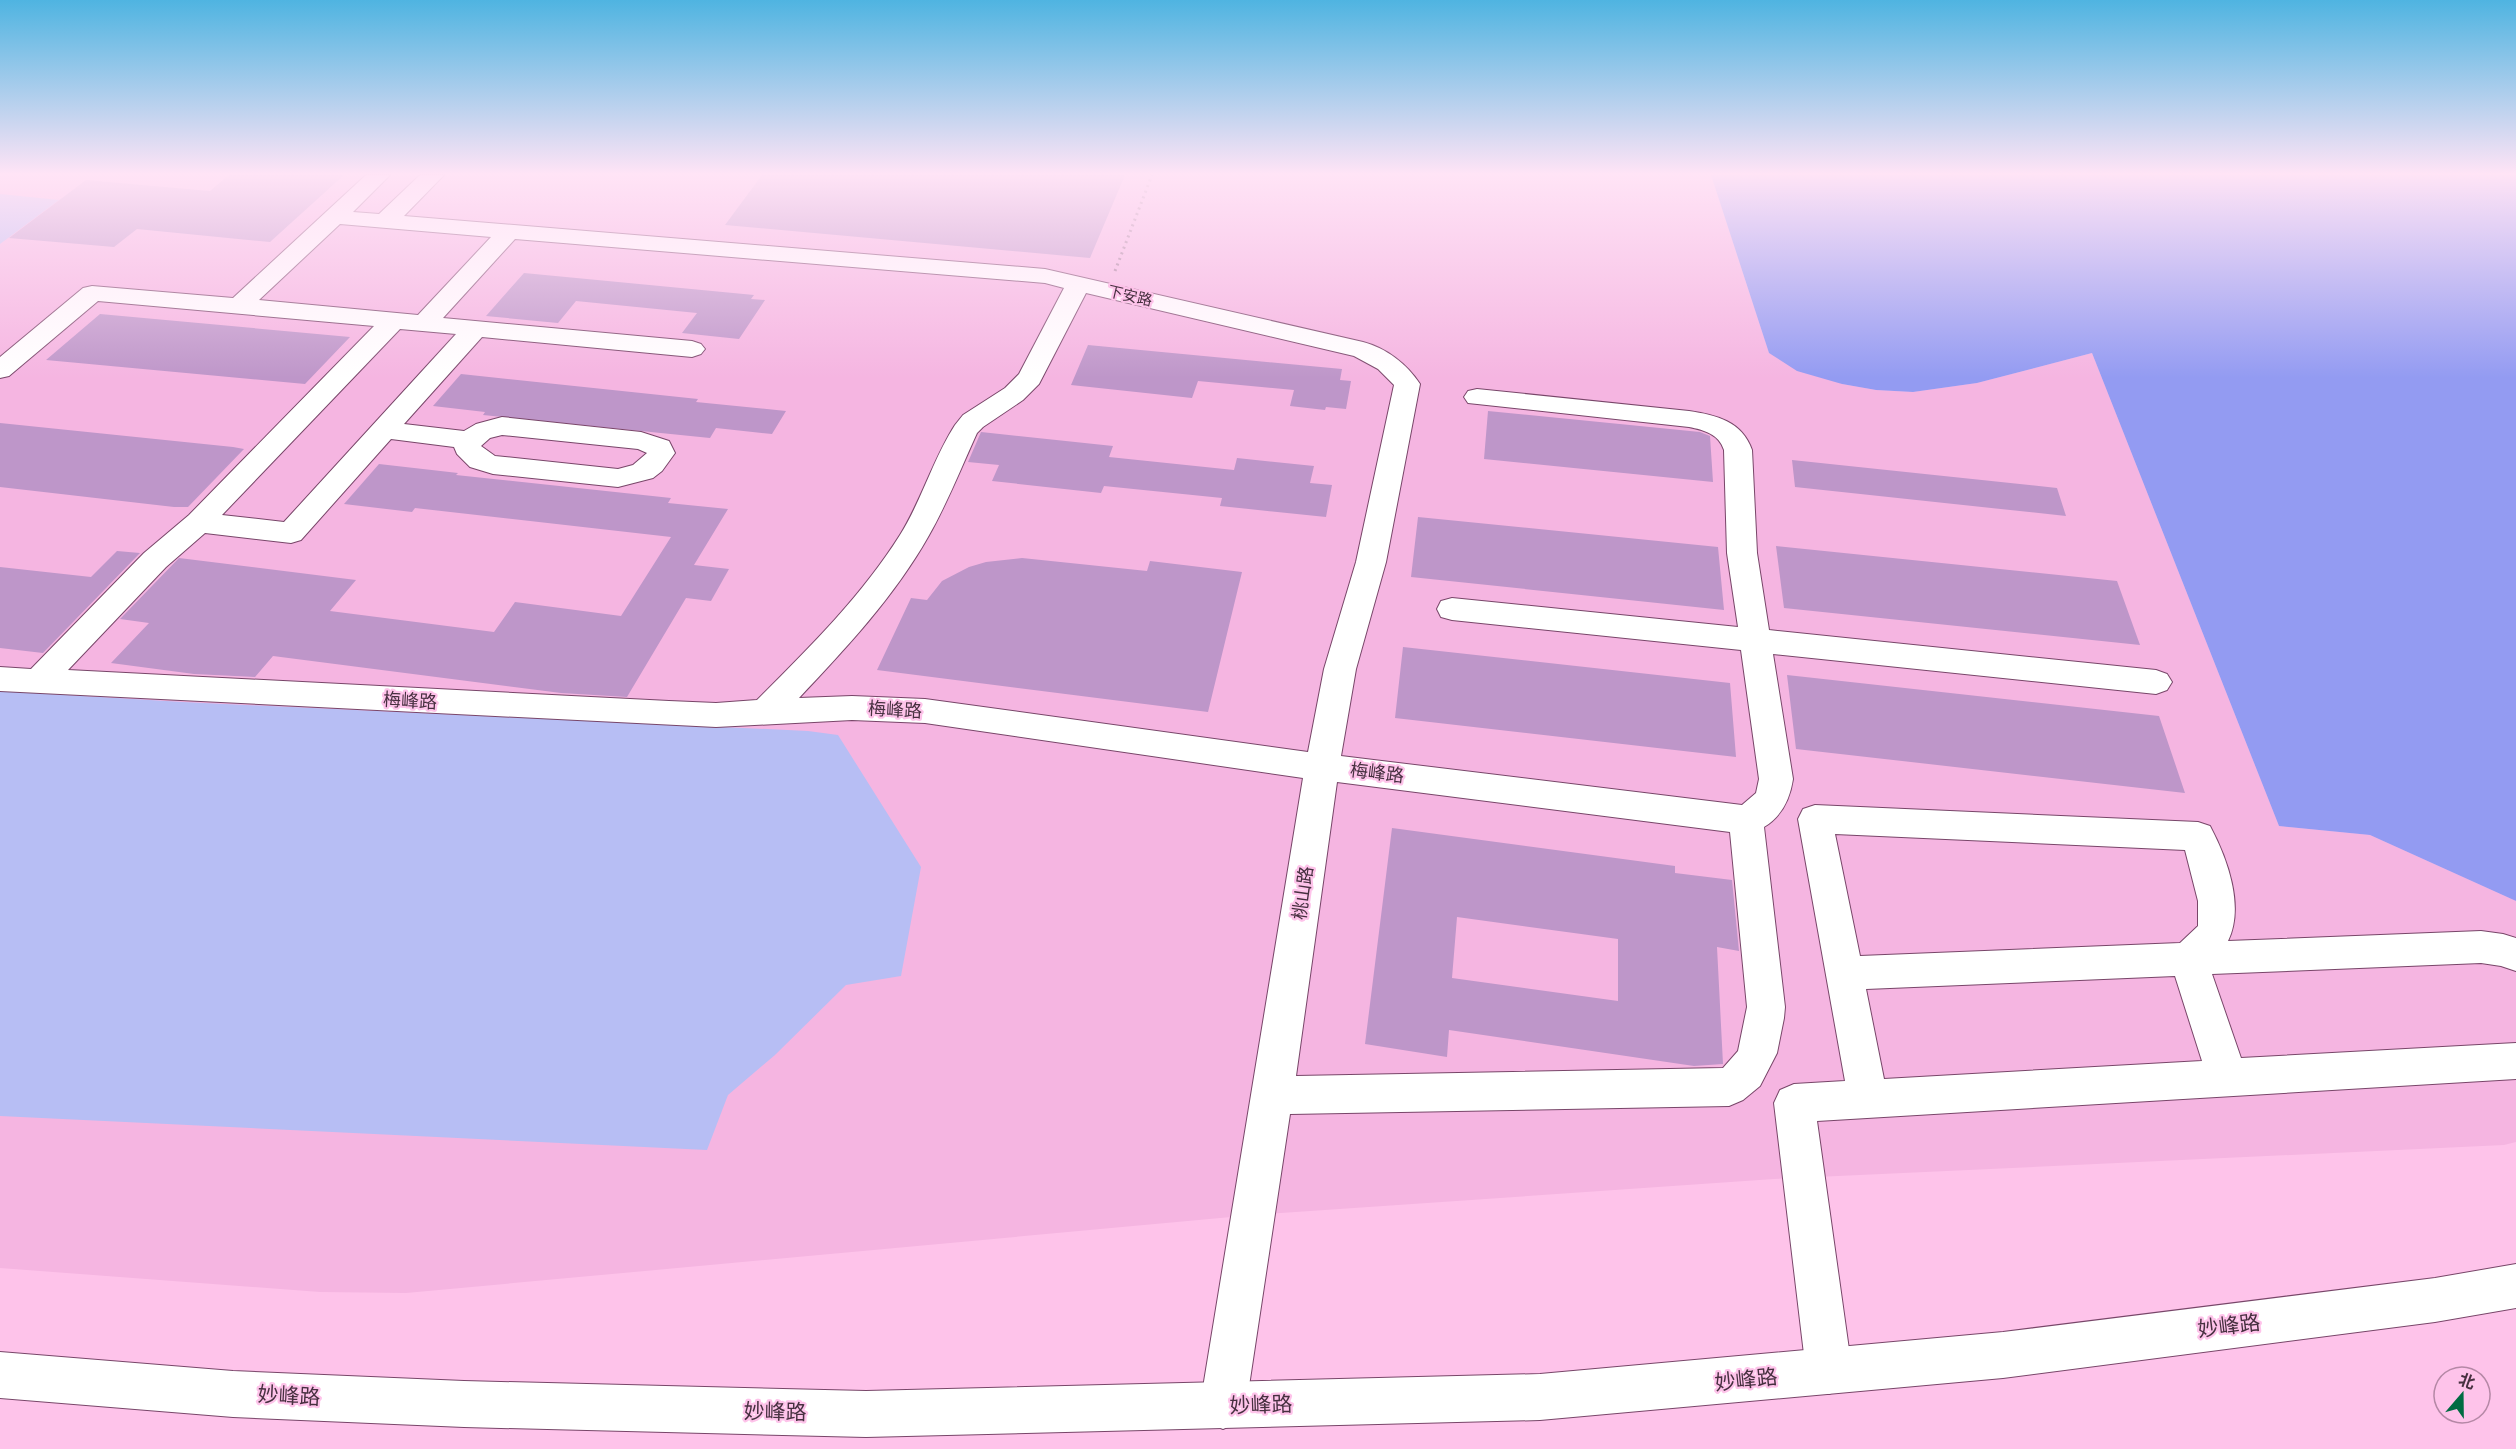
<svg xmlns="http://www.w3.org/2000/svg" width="2516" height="1449" viewBox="0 0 2516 1449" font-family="Ubuntu,'Noto Sans SC',sans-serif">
<rect width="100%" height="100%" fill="#fec3ea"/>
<path fill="#f5b5e1" d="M 0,175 L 1711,175 L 1769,353 L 1842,384 L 1876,390 L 1913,392 L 1977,383 L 2092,353 L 2279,826 L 2370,835 L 2516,901 L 2516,1142 L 2504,1145 L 1774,1179 L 1253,1215 L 406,1293 L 320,1292 L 0,1268 Z"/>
<path fill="#b7bef4" d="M 0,194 L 59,200 L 0,244 Z
M 0,691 L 183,702 L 808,731 L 838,735 L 921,867 L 901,976 L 846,985 L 775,1055 L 728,1095 L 707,1150 L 0,1116 Z"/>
<path fill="#939bf2" d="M 1711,175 L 2516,175 L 2516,901 L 2370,835 L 2279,826 L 2092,353 L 1977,383 L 1913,392 L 1876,390 L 1842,384 L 1797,371 L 1769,353 Z"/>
<path fill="#be96c9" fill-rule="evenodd" d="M 229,175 L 344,175 L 270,242 L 137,229 L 114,247 L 9,238 L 86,180 L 210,191 Z
M 762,175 L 1125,175 L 1090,258 L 725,225 Z
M 524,273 L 754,295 L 751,299 L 765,300 L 739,339 L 682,333 L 697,313 L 576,301 L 558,323 L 486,316 Z
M 100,314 L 350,337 L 305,384 L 46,360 Z
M 1088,345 L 1342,369 L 1340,380 L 1351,381 L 1346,409 L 1326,407 L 1325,410 L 1290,406 L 1294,390 L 1198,381 L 1192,398 L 1071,385 Z
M 461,374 L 698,399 L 696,402 L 786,411 L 772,434 L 716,428 L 710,438 L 483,415 L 485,412 L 433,406 Z
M 1488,411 L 1700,432 L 1710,436 L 1713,482 L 1484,459 Z
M 0,423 L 233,447 L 244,449 L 188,507 L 174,507 L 0,487 Z
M 981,432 L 1113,446 L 1109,457 L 1234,470 L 1237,458 L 1314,466 L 1310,483 L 1332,485 L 1326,517 L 1220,506 L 1222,498 L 1104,486 L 1101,493 L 992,481 L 999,465 L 968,462 Z
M 1792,460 L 2057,488 L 2066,516 L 1795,487 Z
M 379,464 L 458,473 L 456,475 L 671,498 L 668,503 L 728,509 L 694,565 L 729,569 L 711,601 L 686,598 L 627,697 L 561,693 L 273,656 L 255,677 L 194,674 L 111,663 L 149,623 L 120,619 L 179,558 L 356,580 L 330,611 L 494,632 L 515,602 L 621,616 L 671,537 L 415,508 L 412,512 L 344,504 Z
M 1418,517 L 1718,547 L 1724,610 L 1411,577 Z
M 1776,546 L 2117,581 L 2140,645 L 1784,608 Z
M 117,551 L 140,553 L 43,653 L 0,648 L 0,567 L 91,577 Z
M 1022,558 L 1147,571 L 1150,561 L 1242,572 L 1208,712 L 877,670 L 911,598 L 927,600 L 942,581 L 969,567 L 986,562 Z
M 1403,647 L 1730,683 L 1736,757 L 1395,718 Z
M 1787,675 L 2159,716 L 2185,793 L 1796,749 Z
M 1392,828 L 1675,866 L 1675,873 L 1732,880 L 1739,951 L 1717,947 L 1723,1064 L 1694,1066 L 1449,1030 L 1447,1057 L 1365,1044 ZM 1457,917 L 1618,939 L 1618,1001 L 1452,978 Z"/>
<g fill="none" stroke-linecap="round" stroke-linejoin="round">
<defs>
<path id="minor" d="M 366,175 L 390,175 L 353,212 L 379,214 L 420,175 L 444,175 L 404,216 L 1045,269 L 1363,342 C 1386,348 1407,364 1420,384 L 1386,562 L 1356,669 L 1341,756 L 1742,805 L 1756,793 L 1759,779 L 1741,650 L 1452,620 L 1441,617 L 1437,609 L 1441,601 L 1452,598 L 1738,627 L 1727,553 L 1724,450 C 1719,434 1704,430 1689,427 L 1468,403 L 1464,397 L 1468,391 L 1477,389 L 1689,411 C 1716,415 1742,421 1752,450 L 1757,553 L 1769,630 L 2156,670 L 2167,674 L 2172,682 L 2167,690 L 2156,694 L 1773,654 L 1793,779 C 1790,799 1782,816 1764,827 L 1785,1007 L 1784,1018 L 1777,1053 L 1760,1086 L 1743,1100 L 1729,1106 L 1290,1114 L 1246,1406 L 1239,1422 L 1223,1429 L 1207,1422 L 1200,1406 L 1303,778 L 925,723 L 852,720 L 716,727 L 0,691 L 0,667 L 31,669 L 144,553 L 189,515 L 374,326 L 98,301 L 9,376 L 0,378 L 0,357 L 83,288 L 92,286 L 233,298 ZM 340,224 L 491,237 L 418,315 L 259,300 ZM 515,239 L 1045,283 L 1064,288 L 1019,374 L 1005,388 L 963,415 L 955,425 C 933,459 922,500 900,535 C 861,597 808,649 757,700 L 716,703 L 669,701 L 68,670 L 166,567 L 205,533 L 291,543 L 301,540 L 391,439 L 454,447 L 457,454 L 470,467 L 493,474 L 618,487 L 653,478 L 662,471 L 675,453 L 669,441 L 641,432 L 502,417 L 476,424 L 464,431 L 404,424 L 482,337 L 692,357 L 701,354 L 705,349 L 701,344 L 692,341 L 443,318 ZM 1086,293 L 1354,356 L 1378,369 L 1394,385 L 1356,562 L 1324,669 L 1308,752 L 925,699 L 852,696 L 799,698 C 846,648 894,597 928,537 C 947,504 961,468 977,433 L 983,427 L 1023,400 L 1039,384 ZM 400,329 L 456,334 L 284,522 L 222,515 ZM 502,435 L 638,449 L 647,453 L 633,465 L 618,469 L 495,456 L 481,446 L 490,438 ZM 1337,782 L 1730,832 L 1747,1007 L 1738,1051 L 1723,1068 L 1296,1076 Z
M 1815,805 L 2198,822 L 2210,826 C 2227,858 2245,906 2228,941 L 2481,931 L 2503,934 L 2516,938 L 2516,971 L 2501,966 L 2481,963 L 2212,974 L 2241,1058 L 2516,1043 L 2516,1079 L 1817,1121 L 1852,1371 L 1845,1387 L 1829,1394 L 1813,1387 L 1806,1371 L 1774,1103 L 1780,1090 L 1794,1084 L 1845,1081 L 1798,819 L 1803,809 ZM 1835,834 L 2185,850 L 2198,901 L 2198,926 L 2180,943 L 1860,956 ZM 2175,976 L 2202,1061 L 1884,1079 L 1866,989 Z"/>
<path id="major" d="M 2516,1264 L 2516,1308 L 2435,1322 L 2003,1378 L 1540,1420 L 866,1437 L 464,1427 L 233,1417 L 0,1398 L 0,1352 L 233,1371 L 464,1381 L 866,1391 L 1540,1374 L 2003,1332 L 2435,1278 Z"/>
</defs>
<use href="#minor" stroke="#784669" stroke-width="2"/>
<use href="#major" stroke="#784669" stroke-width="2"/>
<path stroke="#a37a96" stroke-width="3" stroke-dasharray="2 4" stroke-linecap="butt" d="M 1115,271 L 1152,175"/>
<use href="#minor" fill="#fff" fill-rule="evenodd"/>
<use href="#major" fill="#fff" fill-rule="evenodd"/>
</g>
<linearGradient id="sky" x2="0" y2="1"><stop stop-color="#4fb4e1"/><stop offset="0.46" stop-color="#ffe4f6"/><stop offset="1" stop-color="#ffe4f6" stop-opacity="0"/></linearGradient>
<rect width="2516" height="378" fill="url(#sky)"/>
<g text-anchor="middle" stroke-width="4.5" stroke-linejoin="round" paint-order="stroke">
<g font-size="15" fill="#473040" stroke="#fec3ea">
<text transform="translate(1130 296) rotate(13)" y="5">下安路</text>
</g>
<g font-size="18" fill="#473040" stroke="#fec3ea">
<text transform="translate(410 701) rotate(3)" y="6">梅峰路</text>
<text transform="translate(895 710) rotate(3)" y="6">梅峰路</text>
<text transform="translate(1377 773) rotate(7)" y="6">梅峰路</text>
<text transform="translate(1303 893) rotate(-82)" y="6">桃山路</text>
</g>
<g font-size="21" fill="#473040" stroke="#fec3ea">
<text transform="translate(2229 1326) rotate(-7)" y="7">妙峰路</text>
<text transform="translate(1746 1380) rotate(-6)" y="7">妙峰路</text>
<text transform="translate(289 1396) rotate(3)" y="7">妙峰路</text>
<text transform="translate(1261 1405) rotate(-2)" y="7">妙峰路</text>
<text transform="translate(775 1412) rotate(1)" y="7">妙峰路</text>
</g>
</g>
<g transform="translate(2462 1395) rotate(20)"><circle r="28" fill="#fec3ea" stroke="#b588a6" stroke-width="1.5"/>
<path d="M0-4.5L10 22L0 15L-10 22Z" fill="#006b42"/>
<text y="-9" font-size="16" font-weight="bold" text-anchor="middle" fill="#473040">北</text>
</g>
</svg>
